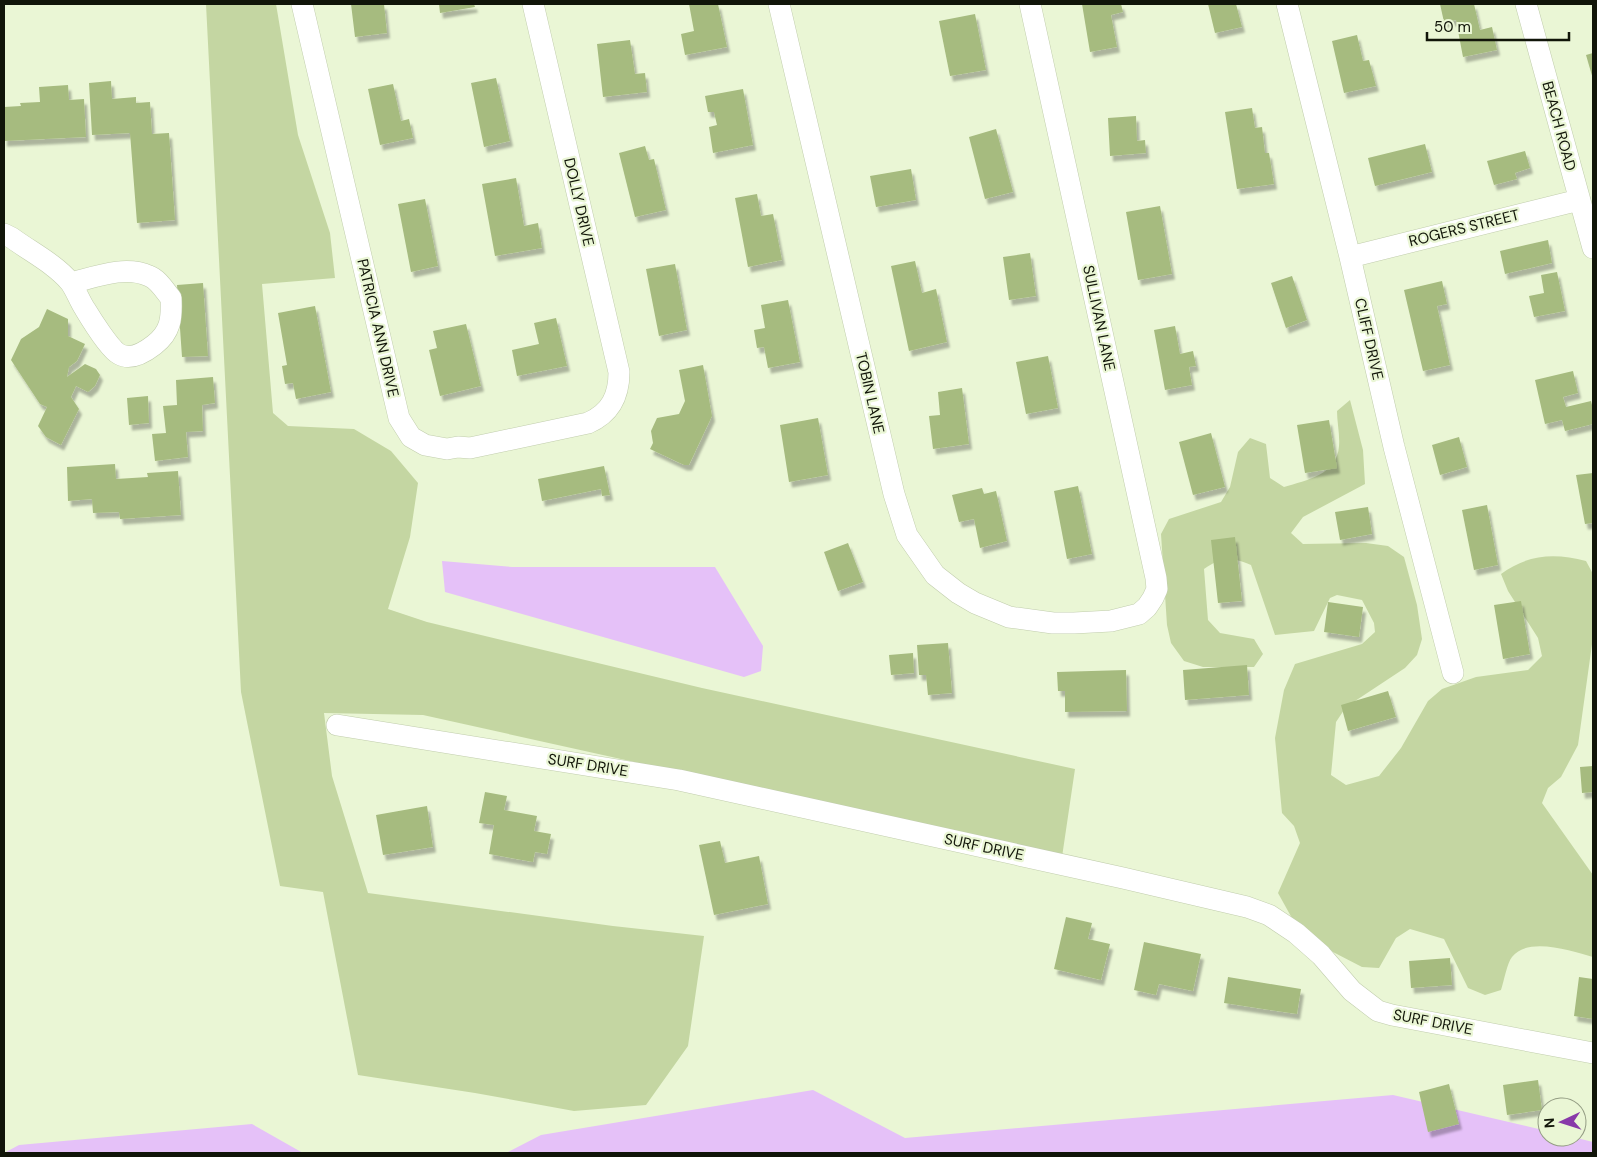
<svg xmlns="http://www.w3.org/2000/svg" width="1597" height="1157" viewBox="0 0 1597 1157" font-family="'DM Sans',sans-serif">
<defs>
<filter id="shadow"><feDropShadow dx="3" dy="5.5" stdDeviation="1" flood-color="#0004"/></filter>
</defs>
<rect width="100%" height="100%" fill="#eaf6d5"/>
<path fill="#c4d6a2" d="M 206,4 L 276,4 L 298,135 L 330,233 L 335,278 L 262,284 L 273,413 L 288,426 L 354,429 L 391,451 L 418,483 L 410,537 L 388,609 L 427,622 L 702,688 L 1075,769 L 1062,857 L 423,715 L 324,713 L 332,776 L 368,893 L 613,926 L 704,936 L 688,1046 L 646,1105 L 574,1111 L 475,1093 L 358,1075 L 323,892 L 280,886 L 241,692 Z
M 1350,400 L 1363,450 L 1365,484 L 1303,517 L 1291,533 L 1303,544 L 1366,543 L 1388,546 L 1404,557 L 1417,605 L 1422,639 L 1417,655 L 1405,668 L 1346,707 L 1336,722 L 1331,775 L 1346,785 L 1379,776 L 1401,748 L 1428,701 L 1442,689 L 1476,677 L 1528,670 L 1542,656 L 1538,638 L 1508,591 L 1501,574 C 1528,554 1555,553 1586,561 L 1593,574 L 1593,637 L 1578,745 L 1561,777 L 1548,788 L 1542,803 L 1593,875 L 1593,957 C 1572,951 1528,936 1512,957 C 1507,963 1504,981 1501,990 L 1485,995 L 1468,988 L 1444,939 L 1410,929 L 1396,938 L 1379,968 L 1362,967 L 1333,952 L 1293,920 L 1278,893 L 1300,843 L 1294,826 L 1282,813 L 1275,738 L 1284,690 L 1295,664 L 1362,644 L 1375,632 L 1374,623 L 1362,600 L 1337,595 L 1330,598 L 1314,631 L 1275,635 L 1251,565 C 1229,556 1223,556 1204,569 L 1208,620 L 1220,633 L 1254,639 L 1263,654 L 1254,667 L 1203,667 L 1184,661 L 1171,643 L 1167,625 L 1161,534 L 1169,519 L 1221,502 L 1230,487 L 1238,452 L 1250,438 L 1266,444 L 1270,478 L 1284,487 C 1307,480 1337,475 1339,446 C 1340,435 1337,422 1337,411 Z"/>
<path fill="#e5c1f8" d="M 442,561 L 512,567 L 715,567 L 763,646 L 761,671 L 744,677 L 445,592 Z
M 813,1090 L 905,1138 L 1393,1095 L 1547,1131 L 1547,1137 L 1573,1137 L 1593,1142 L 1593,1153 L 506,1153 L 541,1135 Z
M 252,1124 L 303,1153 L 4,1153 L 19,1145 Z"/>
<path fill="#a6bb7f" filter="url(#shadow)" d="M 351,4 L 384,4 L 387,33 L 355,37 Z
M 439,4 L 474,4 L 475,7 L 440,13 Z
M 689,4 L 718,4 L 727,47 L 685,55 L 681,34 L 694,31 Z
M 1082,4 L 1121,4 L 1123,12 L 1111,15 L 1117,47 L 1090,52 Z
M 1208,4 L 1236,4 L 1242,27 L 1215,33 Z
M 1440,4 L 1474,4 L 1480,30 L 1492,27 L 1497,50 L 1463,57 L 1456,20 L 1444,22 Z
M 975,14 L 986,70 L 950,76 L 939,21 Z
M 1357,35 L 1363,61 L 1369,60 L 1376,86 L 1344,93 L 1332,41 Z
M 630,40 L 635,74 L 645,73 L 647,92 L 603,97 L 597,44 Z
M 1593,53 L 1593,79 L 1586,55 Z
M 496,78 L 510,141 L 484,147 L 471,83 Z
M 111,81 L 112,99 L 136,97 L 136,103 L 150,102 L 152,134 L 169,133 L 175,220 L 137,223 L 130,133 L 92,135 L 89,83 Z
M 393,84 L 401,121 L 409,119 L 413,138 L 380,145 L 368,89 Z
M 68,85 L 69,100 L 84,99 L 86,137 L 4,141 L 4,107 L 21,106 L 20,103 L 40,102 L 39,87 Z
M 743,89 L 753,145 L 713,153 L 709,127 L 717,125 L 714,112 L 708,112 L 705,96 Z
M 1252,108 L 1255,128 L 1262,127 L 1265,153 L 1269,153 L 1274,184 L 1237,189 L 1225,112 Z
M 1136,116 L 1137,141 L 1145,140 L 1146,153 L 1110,156 L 1108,118 Z
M 996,129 L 1013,192 L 985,199 L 969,137 Z
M 1425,144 L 1432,172 L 1375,186 L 1368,158 Z
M 645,146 L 649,160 L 654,159 L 666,210 L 635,217 L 619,153 Z
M 1525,151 L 1530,168 L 1515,173 L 1517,179 L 1494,185 L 1487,161 Z
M 911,169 L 916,200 L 876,207 L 870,176 Z
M 516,178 L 524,226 L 538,223 L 542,248 L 495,256 L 482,184 Z
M 757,194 L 761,216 L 773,214 L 782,260 L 748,267 L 735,198 Z
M 425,199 L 438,266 L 411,272 L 398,204 Z
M 1160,206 L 1172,274 L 1138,280 L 1126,212 Z
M 1548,240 L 1552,263 L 1505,274 L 1500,251 Z
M 1030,253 L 1036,296 L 1009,300 L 1003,257 Z
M 915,261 L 922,293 L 936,289 L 947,342 L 909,351 L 891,266 Z
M 675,264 L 687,330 L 659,336 L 646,269 Z
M 1557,272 L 1565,311 L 1534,317 L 1529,296 L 1544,293 L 1541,275 Z
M 1292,276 L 1307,320 L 1286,328 L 1271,283 Z
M 1442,281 L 1447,304 L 1437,306 L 1450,365 L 1423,371 L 1404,290 Z
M 203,283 L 208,356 L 182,357 L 177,285 Z
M 788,300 L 800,362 L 768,368 L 764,347 L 757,348 L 754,330 L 765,328 L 761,305 Z
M 315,306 L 331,392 L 296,399 L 293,383 L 285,384 L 282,366 L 287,365 L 278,313 Z
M 47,309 L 68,319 L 68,336 L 85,344 L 77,361 L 69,367 L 67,377 L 85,364 L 96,369 L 100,375 L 95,386 L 88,392 L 76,386 L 71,397 L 79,409 L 61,445 L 46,437 L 38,426 L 47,407 L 40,404 L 11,360 L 21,339 L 39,327 Z
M 556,318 L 567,366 L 517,376 L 512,350 L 539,344 L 534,323 Z
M 466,324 L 481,386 L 440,396 L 429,350 L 437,348 L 433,331 Z
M 1175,326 L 1180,354 L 1193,351 L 1196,366 L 1189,367 L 1192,385 L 1165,390 L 1154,330 Z
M 1048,356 L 1058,408 L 1026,414 L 1016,362 Z
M 703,365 L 712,416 L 689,465 L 684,465 L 650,449 L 653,443 L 651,431 L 657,418 L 679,414 L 685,401 L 679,370 Z
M 1573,371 L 1578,393 L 1563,397 L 1566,407 L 1591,401 L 1593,409 L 1593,424 L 1565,431 L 1562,420 L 1545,424 L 1535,380 Z
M 213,377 L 215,403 L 202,405 L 203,431 L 186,432 L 188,457 L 155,461 L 152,434 L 166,433 L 163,406 L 177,405 L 176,380 Z
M 962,388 L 969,444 L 933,449 L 929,416 L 940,415 L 938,392 Z
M 148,396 L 149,423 L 129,425 L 127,398 Z
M 818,418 L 828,475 L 789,482 L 780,425 Z
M 1329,420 L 1337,468 L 1305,473 L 1297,425 Z
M 1211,433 L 1225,487 L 1193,495 L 1179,442 Z
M 1459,437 L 1467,467 L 1440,475 L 1432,445 Z
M 115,464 L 116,479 L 148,477 L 147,473 L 178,471 L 181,515 L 120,519 L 119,512 L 93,513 L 92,499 L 68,501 L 67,467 Z
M 604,466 L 610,495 L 602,496 L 601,489 L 542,501 L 538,479 Z
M 1593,473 L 1593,523 L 1585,524 L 1576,475 Z
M 1078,486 L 1092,554 L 1067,559 L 1054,491 Z
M 982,488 L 984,494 L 996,491 L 1007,541 L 980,548 L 974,519 L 959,522 L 952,495 Z
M 1487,505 L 1498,565 L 1474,570 L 1462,510 Z
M 1368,507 L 1372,534 L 1340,540 L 1335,512 Z
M 1235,537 L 1242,601 L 1218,603 L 1211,540 Z
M 848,543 L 863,582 L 838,591 L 824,552 Z
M 1521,601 L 1530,654 L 1503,659 L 1494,605 Z
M 1328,602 L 1363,607 L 1359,637 L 1324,632 Z
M 948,643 L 952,693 L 928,695 L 926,675 L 919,675 L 917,645 Z
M 913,653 L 914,673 L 891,675 L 889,655 Z
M 1247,665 L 1249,695 L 1185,700 L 1183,670 Z
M 1126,670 L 1127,711 L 1065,712 L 1065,691 L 1058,691 L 1057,672 Z
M 1388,691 L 1396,717 L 1348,731 L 1341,705 Z
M 1593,766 L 1593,792 L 1582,793 L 1580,767 Z
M 485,792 L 507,796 L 504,810 L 537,816 L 534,831 L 551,834 L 547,854 L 535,852 L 533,862 L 489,854 L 494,825 L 479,823 Z
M 427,806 L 433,847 L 383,855 L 376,815 Z
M 720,841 L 725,863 L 759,856 L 768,904 L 714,915 L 699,845 Z
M 1066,917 L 1092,923 L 1088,939 L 1110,944 L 1101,980 L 1054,969 Z
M 1144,942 L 1201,954 L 1193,991 L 1159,984 L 1156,995 L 1134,990 Z
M 1450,958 L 1452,985 L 1411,988 L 1409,961 Z
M 1228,977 L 1301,989 L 1297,1014 L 1224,1003 Z
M 1579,977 L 1593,979 L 1593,1019 L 1574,1016 Z
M 1538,1080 L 1542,1110 L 1507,1115 L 1503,1085 Z
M 1449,1084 L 1459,1124 L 1428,1132 L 1419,1092 Z"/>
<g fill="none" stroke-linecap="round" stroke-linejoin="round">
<defs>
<path id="street" d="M 302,4 L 399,418 L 411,437 L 425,445 L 447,449 L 458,447 L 470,448 L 588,423 C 611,413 619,396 619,372 L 533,4
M 779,4 L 894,494 L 907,535 L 935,575 L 958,593 L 975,603 L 1009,617 L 1053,623 L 1074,623 L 1111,621 L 1139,614 L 1147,607 L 1153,598 L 1157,589 L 1156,578 L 1030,4
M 1287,4 L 1350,257 L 1394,447 L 1453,673
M 1526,4 L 1593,248
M 4,234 L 12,238 C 31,252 55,264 70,282 C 76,290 79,300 85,309 C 91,319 110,349 119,354 C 131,361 145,352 154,345 C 171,332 172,318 171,298 C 165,291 158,279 149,276 C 125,265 95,277 71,283
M 1350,257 L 1579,200
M 337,725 L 679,780 L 1123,878 L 1247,907 L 1269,915 L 1296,933 L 1321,955 L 1352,991 L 1378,1011 L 1392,1015 L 1593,1053"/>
</defs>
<use href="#street" stroke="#c1cdad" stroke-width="22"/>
<use href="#street" stroke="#fff" stroke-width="21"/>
</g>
<g text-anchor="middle" stroke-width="4.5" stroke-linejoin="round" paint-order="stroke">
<g font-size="15" fill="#111509" stroke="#eaf6d5">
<text transform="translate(1559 126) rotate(75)" y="5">BEACH ROAD</text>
<text transform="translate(579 202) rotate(77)" y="5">DOLLY DRIVE</text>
<text transform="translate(1464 228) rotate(-14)" y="5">ROGERS STREET</text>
<text transform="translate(1099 318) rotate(78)" y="5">SULLIVAN LANE</text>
<text transform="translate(378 328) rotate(77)" y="5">PATRICIA ANN DRIVE</text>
<text transform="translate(1369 339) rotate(77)" y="5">CLIFF DRIVE</text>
<text transform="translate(870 393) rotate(77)" y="5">TOBIN LANE</text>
<text transform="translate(588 765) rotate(9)" y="5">SURF DRIVE</text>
<text transform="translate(984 847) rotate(12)" y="5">SURF DRIVE</text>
<text transform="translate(1433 1022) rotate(11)" y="5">SURF DRIVE</text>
</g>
</g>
<rect width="1597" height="1157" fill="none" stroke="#111509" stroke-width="10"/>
<g transform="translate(1562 1122) rotate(266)"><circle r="24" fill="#eaf6d5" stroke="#939c83"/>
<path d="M0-4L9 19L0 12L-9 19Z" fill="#8839a9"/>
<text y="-8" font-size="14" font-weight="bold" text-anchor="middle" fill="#111509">N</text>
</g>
<path d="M1427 32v8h142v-8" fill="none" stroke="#111509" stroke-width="2.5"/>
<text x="1434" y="32" font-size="15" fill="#111509" stroke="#eaf6d5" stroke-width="4" paint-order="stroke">50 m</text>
</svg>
